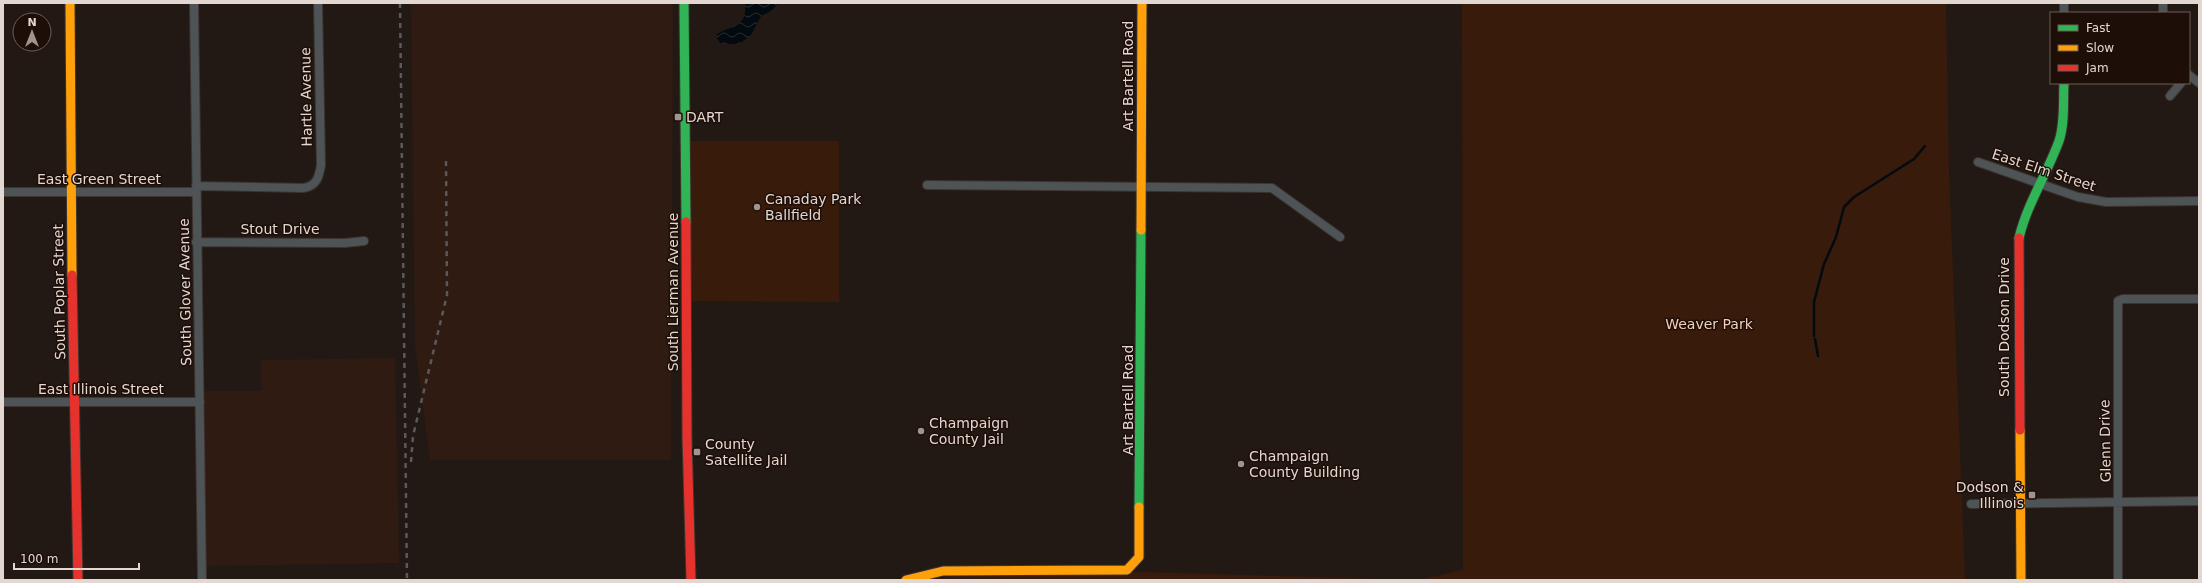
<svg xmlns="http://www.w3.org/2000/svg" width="2202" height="583" viewBox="0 0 2202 583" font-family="'DejaVu Sans',sans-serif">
<defs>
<pattern id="water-waves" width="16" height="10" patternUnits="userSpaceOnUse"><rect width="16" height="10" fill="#030a10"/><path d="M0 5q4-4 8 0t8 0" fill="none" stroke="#282d32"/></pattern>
</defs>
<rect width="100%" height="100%" fill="#221915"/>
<path fill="#2f1b11" d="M 411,3 L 673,3 L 671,460 L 430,460 L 415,346 Z
M 395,358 L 399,563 L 206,566 L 204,391 L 261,391 L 261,360 Z"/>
<path fill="#391b0b" d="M 1462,3 L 1946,3 L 1949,173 L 1965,580 L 927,580 L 950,577 L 1145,572 L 1418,580 L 1463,570 Z
M 690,141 L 839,141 L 839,302 L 691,301 Z"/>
<path fill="url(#water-waves)" d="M 745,3 L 779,3 L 771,11 L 761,16 L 751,35 L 739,44 L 721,44 L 716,37 L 717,34 C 734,24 747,28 745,3 Z"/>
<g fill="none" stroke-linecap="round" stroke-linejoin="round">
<path stroke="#030a10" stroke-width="2.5" d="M 1814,336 L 1814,302 L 1824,264 L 1836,237 L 1844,207 L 1854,197 L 1914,159 L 1925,146
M 1815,339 L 1818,356"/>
<defs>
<path id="street" d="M 194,3 L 202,580
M 2163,3 L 2163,13
M 2064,13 L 2064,3
M 2189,75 L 2199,83
M 2170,96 L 2181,83
M 1978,162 L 2078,197 L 2106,202 L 2199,201
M 927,185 L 1272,188 L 1340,237
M 196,186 L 303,188 C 317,186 319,177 321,165 L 318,3
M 3,192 L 196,192
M 196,242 L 345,243 L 364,241
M 3,402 L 200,402
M 1971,504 L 2199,501
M 2118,580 L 2118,301 L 2123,299 L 2199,299"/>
<path id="fast" d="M 684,3 L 686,222
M 2019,238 C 2027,204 2047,174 2059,141 C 2065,123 2063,102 2064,83
M 1139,507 L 1141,230"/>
<path id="slow" d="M 70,3 L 72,275
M 1141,230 L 1142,3
M 2020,430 L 2021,580
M 906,580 L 943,571 L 1127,570 L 1139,557 L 1139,507"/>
<path id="jam" d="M 686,222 L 687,437 L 691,580
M 2019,238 L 2020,430
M 72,275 L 78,580"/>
</defs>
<use href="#street" stroke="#3c3430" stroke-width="10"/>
<use href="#fast" stroke="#3c3430" stroke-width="11"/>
<use href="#slow" stroke="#3c3430" stroke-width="11"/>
<use href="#jam" stroke="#3c3430" stroke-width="11"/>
<use href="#street" stroke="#4e5356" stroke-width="8"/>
<use href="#fast" stroke="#30b455" stroke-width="9"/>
<use href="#slow" stroke="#ff9f0a" stroke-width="9"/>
<use href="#jam" stroke="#e5322d" stroke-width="9"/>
<path stroke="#585a5c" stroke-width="2.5" stroke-dasharray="5 5" stroke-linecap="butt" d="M 400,3 L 407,580
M 411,462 L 413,436 L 447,295 L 446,161"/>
</g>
<g fill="#9f9490" stroke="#1d0e07" stroke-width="1.5">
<rect x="674" y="113" width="8" height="8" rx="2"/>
<circle cx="757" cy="207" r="4"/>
<circle cx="921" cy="431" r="4"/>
<rect x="693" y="448" width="8" height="8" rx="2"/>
<circle cx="1241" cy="464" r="4"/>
<rect x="2028" y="491" width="8" height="8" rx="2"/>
</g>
<g text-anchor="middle" stroke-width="3" stroke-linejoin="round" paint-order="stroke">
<g font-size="14" fill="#e3d7d2" stroke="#1d0e07">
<text transform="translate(1128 76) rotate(-90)" y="5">Art Bartell Road</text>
<text transform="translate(306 97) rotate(-91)" y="5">Hartle Avenue</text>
<text transform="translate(2044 170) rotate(18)" y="5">East Elm Street</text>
<text x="99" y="184">East Green Street</text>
<text x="280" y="234">Stout Drive</text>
<text transform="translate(59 292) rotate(-91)" y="5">South Poplar Street</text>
<text transform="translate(185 292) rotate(-91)" y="5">South Glover Avenue</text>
<text transform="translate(673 292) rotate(-90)" y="5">South Lierman Avenue</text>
<text transform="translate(2004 327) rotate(-90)" y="5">South Dodson Drive</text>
<text x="101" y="394">East Illinois Street</text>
<text transform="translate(1128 400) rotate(-90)" y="5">Art Bartell Road</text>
<text transform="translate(2105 441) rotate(-91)" y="5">Glenn Drive</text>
</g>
<g font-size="14" fill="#e3d7d2" stroke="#1d0e07" text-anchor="start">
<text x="686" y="122">DART</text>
<text x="765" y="204">Canaday Park<tspan x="765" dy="16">Ballfield</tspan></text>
<text x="929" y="428">Champaign<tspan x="929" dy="16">County Jail</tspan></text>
<text x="705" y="449">County<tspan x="705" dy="16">Satellite Jail</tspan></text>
<text x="1249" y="461">Champaign<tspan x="1249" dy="16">County Building</tspan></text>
<text x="2024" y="492" text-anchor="end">Dodson &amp;<tspan x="2024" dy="16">Illinois</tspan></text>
</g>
<g font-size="14" fill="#f5cfbe" stroke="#1d0e07">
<text x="1709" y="329">Weaver Park</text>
</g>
</g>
<rect width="2202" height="583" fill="none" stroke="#e3d7d2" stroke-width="8"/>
<rect x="2050" y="12" width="140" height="72" fill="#1d0e07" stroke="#6c5e58"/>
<rect x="2058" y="25" width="20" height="6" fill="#30b455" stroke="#6c5e58"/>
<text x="2086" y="32" font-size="12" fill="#e3d7d2">Fast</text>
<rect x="2058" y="45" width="20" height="6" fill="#ff9f0a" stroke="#6c5e58"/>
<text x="2086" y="52" font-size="12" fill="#e3d7d2">Slow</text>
<rect x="2058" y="65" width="20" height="6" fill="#e5322d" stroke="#6c5e58"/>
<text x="2086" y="72" font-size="12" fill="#e3d7d2">Jam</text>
<g transform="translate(32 32)"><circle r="19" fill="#1d0e07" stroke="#6c5e58"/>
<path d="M0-3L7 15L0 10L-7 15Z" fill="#9f9490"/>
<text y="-6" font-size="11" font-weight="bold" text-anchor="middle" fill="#e3d7d2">N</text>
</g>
<path d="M14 563v6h125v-6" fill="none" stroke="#e3d7d2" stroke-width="2"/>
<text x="20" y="563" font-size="12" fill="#e3d7d2" stroke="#1d0e07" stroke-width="3" paint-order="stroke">100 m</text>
</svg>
